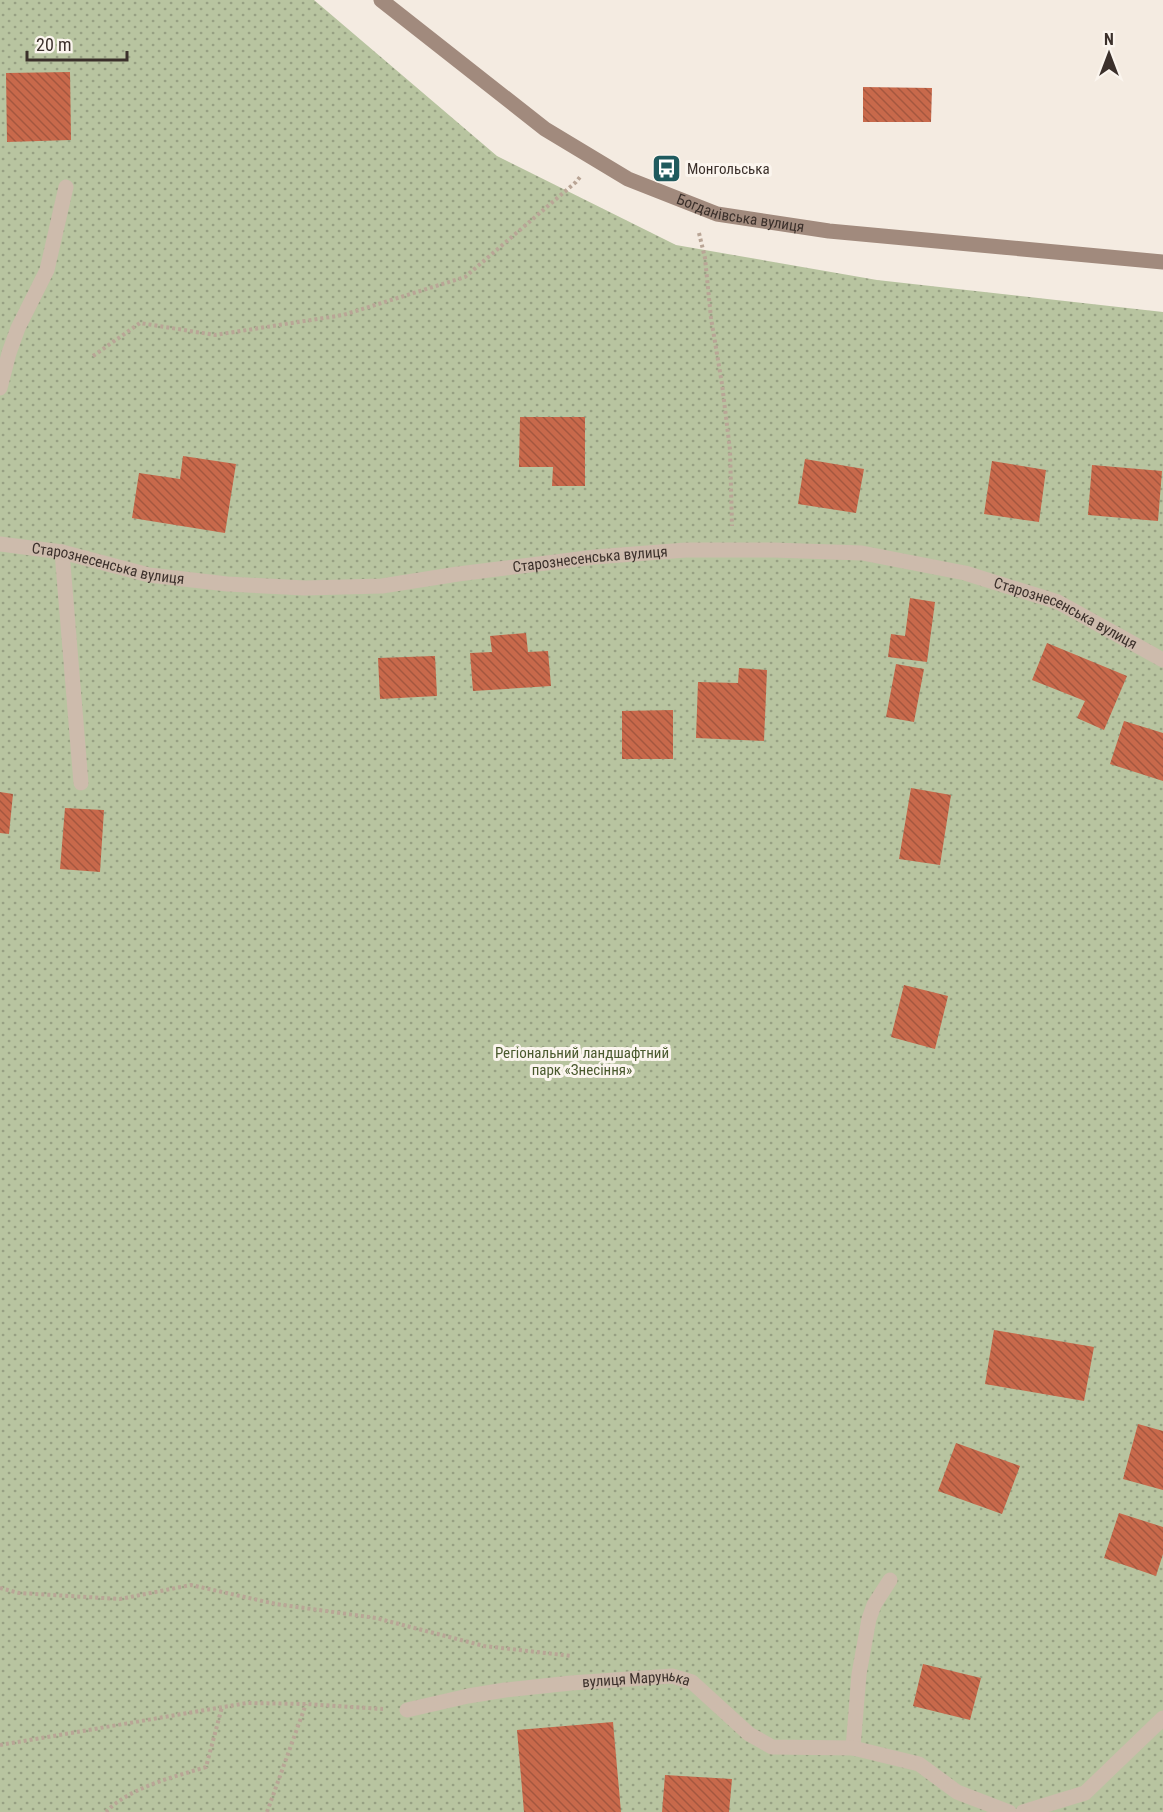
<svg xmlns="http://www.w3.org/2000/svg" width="1163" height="1812" viewBox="0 0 1163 1812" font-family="'Roboto Condensed',sans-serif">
<defs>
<pattern id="park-dots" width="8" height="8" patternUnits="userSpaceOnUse" patternTransform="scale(1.5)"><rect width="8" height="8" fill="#b8c4a0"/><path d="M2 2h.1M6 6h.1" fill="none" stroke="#97a083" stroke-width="1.8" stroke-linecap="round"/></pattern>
<pattern id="building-back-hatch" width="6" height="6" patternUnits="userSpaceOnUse" patternTransform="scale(1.5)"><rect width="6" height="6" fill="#c8694b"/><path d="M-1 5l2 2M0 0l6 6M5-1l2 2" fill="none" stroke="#a4573f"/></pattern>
</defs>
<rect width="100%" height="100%" fill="#f4ebe1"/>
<path fill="url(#park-dots)" d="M 0,0 L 314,0 L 497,156 L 676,245 L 877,280 L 1163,312 L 1163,1812 L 0,1812 Z"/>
<path fill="url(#building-back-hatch)" d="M 70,72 L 71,140 L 7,142 L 6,73 Z
M 863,87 L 932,88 L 931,122 L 863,122 Z
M 520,417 L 585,417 L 585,486 L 552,486 L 553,467 L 519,467 Z
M 183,456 L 236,464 L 225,533 L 132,518 L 139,473 L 180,479 Z
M 805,459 L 864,469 L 856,513 L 798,504 Z
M 992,461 L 1046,470 L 1039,522 L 984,514 Z
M 1092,465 L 1162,471 L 1158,521 L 1088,515 Z
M 910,598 L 935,602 L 927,662 L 888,657 L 891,634 L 905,636 Z
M 526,633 L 528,652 L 548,651 L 551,686 L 473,691 L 470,653 L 492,652 L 490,636 Z
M 1047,643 L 1127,676 L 1104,730 L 1077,718 L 1085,701 L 1032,680 Z
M 435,656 L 437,696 L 380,699 L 378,658 Z
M 896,664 L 924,669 L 914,722 L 886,717 Z
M 739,668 L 767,670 L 764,741 L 696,738 L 698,682 L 738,683 Z
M 673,710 L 673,759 L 622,759 L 622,711 Z
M 1124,721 L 1163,733 L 1163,781 L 1110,764 Z
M 911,788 L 951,795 L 940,865 L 899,859 Z
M 0,792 L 13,794 L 9,834 L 0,833 Z
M 65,808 L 104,810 L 100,872 L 60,869 Z
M 904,985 L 948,996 L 935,1049 L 891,1037 Z
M 994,1330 L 1094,1347 L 1084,1401 L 985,1384 Z
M 1138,1424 L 1163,1431 L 1163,1490 L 1123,1479 Z
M 956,1443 L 1020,1466 L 1002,1514 L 938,1491 Z
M 1119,1513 L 1163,1527 L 1163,1554 L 1156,1576 L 1104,1558 Z
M 923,1664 L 981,1678 L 970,1720 L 913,1706 Z
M 613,1722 L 621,1812 L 524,1812 L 517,1730 Z
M 665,1775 L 732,1779 L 729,1812 L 662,1812 Z"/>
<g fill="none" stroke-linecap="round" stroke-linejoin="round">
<path stroke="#b9a596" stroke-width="4" stroke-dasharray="3 3" stroke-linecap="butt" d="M 699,233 L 705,258 L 711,318 L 722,384 L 730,450 L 732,526
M 93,356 L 140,323 L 215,335 L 343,315 L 465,277 L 576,182 L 580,177
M 0,1588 L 19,1593 L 120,1599 L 191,1585 L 276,1604 L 376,1618 L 484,1646 L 572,1656
M 0,1745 L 247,1703 L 306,1704 L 383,1709
M 106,1812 C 130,1787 174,1777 206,1767 L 222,1707
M 267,1812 L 306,1704"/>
<path stroke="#cdbbac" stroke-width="15" d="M 0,388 L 9,353 L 18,328 L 47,270 L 66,187
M 62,552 L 81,783
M 853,1748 L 859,1674 L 869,1619 L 874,1605 L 890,1580"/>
<g stroke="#cdbbac" stroke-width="15">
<path id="s1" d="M 0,544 L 62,552 L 149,575 L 227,584 L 305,588 L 382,586 L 458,574 L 595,557 L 686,550 L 773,550 L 862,553 L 965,573 L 1058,602 L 1163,660"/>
<path id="s2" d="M 407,1710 L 468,1696 L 505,1690 L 571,1683 L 672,1676 L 692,1682 L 749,1734 L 772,1747 L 853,1748 L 919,1764 L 957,1792 L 1009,1812"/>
<path d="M 1023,1812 L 1085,1793 L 1163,1718"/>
</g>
<path stroke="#a18a7d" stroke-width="15" id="s3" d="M 381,0 L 545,129 L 628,179 L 717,214 L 829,231 L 1163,262"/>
</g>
<defs>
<symbol id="bus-square" viewBox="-11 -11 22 22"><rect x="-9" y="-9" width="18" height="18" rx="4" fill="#1f5a5e" stroke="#fbf5ee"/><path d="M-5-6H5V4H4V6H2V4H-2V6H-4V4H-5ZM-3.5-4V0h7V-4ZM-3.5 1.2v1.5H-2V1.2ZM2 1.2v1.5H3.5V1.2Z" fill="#fff"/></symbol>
</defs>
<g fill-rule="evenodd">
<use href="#bus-square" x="650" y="152" width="33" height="33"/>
</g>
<g text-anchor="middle" stroke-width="6" stroke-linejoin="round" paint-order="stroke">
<g font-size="15" fill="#3b302b" stroke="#fbf5ee" text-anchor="start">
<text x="687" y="174">Монгольська</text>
</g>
<g font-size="15" fill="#3b302b" stroke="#fbf5ee">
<text dy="5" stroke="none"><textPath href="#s3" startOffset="424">Богданівська вулиця</textPath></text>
<text dy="5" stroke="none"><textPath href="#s1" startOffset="596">Старознесенська вулиця</textPath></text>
<text dy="5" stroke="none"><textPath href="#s1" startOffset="110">Старознесенська вулиця</textPath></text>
<text dy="5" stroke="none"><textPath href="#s1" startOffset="1082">Старознесенська вулиця</textPath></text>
<text dy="5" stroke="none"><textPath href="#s2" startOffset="232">вулиця Марунька</textPath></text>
</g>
<g font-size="15" fill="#4a5a2e" stroke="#fbf5ee">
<text x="582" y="1058">Регіональний ландшафтний<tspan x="582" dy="17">парк «Знесіння»</tspan></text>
</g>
</g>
<g transform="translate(1109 54)" stroke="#fbf5ee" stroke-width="4.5" paint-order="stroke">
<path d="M0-4.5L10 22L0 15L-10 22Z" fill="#3b302b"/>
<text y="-9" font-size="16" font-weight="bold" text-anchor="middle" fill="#3b302b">N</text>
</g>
<path d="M27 51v9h100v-9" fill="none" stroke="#3b302b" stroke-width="3"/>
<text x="36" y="51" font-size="18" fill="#3b302b" stroke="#fbf5ee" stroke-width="4.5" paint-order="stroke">20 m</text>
</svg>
